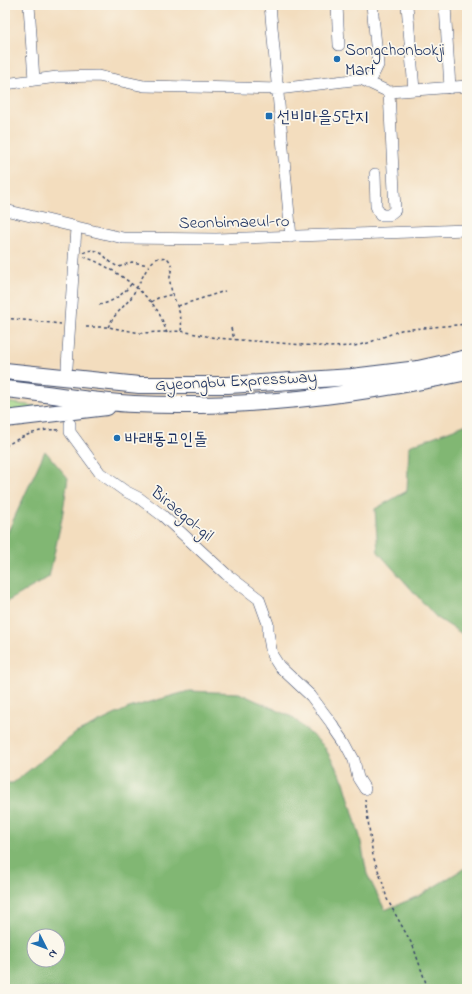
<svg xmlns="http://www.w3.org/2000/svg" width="472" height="994" viewBox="0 0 472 994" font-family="'Indie Flower','Poor Story',sans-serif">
<rect width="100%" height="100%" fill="#fbf7ec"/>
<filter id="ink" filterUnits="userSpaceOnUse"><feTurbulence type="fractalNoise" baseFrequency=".025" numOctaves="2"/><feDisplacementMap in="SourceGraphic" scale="8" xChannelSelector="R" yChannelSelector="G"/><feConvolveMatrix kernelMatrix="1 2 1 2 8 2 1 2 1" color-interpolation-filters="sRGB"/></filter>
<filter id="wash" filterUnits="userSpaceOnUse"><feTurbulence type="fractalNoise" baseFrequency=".012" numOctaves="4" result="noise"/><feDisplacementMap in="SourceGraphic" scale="16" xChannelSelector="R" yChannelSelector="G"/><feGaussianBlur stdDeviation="0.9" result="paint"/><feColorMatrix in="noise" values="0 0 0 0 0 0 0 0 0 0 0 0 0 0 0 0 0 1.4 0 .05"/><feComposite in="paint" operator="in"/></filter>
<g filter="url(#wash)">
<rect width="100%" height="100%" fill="#f3ddbe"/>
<path fill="#a2d686" stroke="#5e8272" d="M 5,402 L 48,408 L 5,415 Z"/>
<path fill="#81b773" stroke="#4e7368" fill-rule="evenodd" d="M 467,424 L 467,637 L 436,617 L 378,552 L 375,509 L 407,491 L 409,446 Z
M 45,451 L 68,478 L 62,518 L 49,577 L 5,603 L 5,538 Z
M 189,691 L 239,693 L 292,717 L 324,746 L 344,782 L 360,837 L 367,874 L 385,910 L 419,896 L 463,869 L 467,868 L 467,989 L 5,989 L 5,783 L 13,783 L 76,733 L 129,708 ZM 34,936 L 58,936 L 58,960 L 34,960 Z"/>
</g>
<g filter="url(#ink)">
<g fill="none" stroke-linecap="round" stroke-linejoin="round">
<defs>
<path id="minor" d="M 29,5 L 34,80
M 270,5 L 291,237
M 337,5 L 339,45
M 407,5 L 414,90
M 445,5 L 450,88
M 369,83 L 378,65 L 372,5
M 5,84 L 57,77 L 98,76 L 144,86 L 278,89 L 361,79 L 389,92 L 467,86
M 375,174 L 376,206 L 380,215 L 389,215 L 395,210 L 389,92
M 5,210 L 123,238 L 216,239 L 467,230
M 67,367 L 76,228
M 70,424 L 70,432 L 100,473 L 125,491 L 139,498 L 163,516 L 226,574 L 259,599 L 268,624 L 268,632 L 272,655 L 279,666 L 311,696 L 332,724 L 345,743 L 354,760 L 358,778 L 365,789"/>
<path id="highway" d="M 5,371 L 139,385 L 228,385 L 352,377 L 418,369 L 467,358
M 5,389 C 48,393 91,402 134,404 C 243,409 360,395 467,372
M 5,419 L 107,407"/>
</defs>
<use href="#minor" stroke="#3b496c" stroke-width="12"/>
<use href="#highway" stroke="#3b496c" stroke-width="18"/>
<path stroke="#3b496c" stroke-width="1.5" stroke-dasharray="3 3" stroke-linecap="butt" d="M 83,253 C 102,243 105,263 119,267 L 132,262 L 149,265
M 84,257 C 108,264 143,289 157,310 C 161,316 164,325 167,333
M 151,302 L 158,298 L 174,294
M 99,305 C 111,303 124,294 131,284
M 178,306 L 225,291
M 5,318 L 61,324
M 86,327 L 108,327 L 141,333 L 181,331 L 216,338 L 330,347 L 354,346 L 368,343 L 401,330 L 467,324
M 108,327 L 113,318 L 131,298 L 149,265 C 155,259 160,255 168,259 C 175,267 169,273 170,281 C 171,299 184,312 181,331
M 231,328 L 234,339
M 5,446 C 23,436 39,428 60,430
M 365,799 L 373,856 L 383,884 L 387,899 L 413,946 L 428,989"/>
<use href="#minor" stroke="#fff" stroke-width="11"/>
<use href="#highway" stroke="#fff" stroke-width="16"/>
</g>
</g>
<g fill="#1f6fb2" stroke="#fbf7ec" stroke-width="1.5">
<circle cx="337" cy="59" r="4"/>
<rect x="265" y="112" width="8" height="8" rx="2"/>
<circle cx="117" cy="438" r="4"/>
</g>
<g text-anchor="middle" stroke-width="3.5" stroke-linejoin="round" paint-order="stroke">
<g font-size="17" fill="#1b2f5e" stroke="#fbf7ec" text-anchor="start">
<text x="345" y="55">Songchonbokji<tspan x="345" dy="20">Mart</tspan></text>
<text x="277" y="122">선비마을5단지</text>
<text x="125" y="444">바래동고인돌</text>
</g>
<g font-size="17" fill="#1b2f5e" stroke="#fbf7ec">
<text transform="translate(234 221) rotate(-1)" y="6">Seonbimaeul-ro</text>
<text transform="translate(236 380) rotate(-3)" y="6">Gyeongbu Expressway</text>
<text transform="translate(183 513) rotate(40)" y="6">Biraegol-gil</text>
</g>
</g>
<rect width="472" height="994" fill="none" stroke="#fbf7ec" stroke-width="20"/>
<g transform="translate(46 948) rotate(132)"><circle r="19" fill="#fbf7ec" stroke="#a1a7b3"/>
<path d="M0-3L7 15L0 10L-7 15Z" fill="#1f6fb2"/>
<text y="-6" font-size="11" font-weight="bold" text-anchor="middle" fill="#1b2f5e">N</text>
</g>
</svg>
